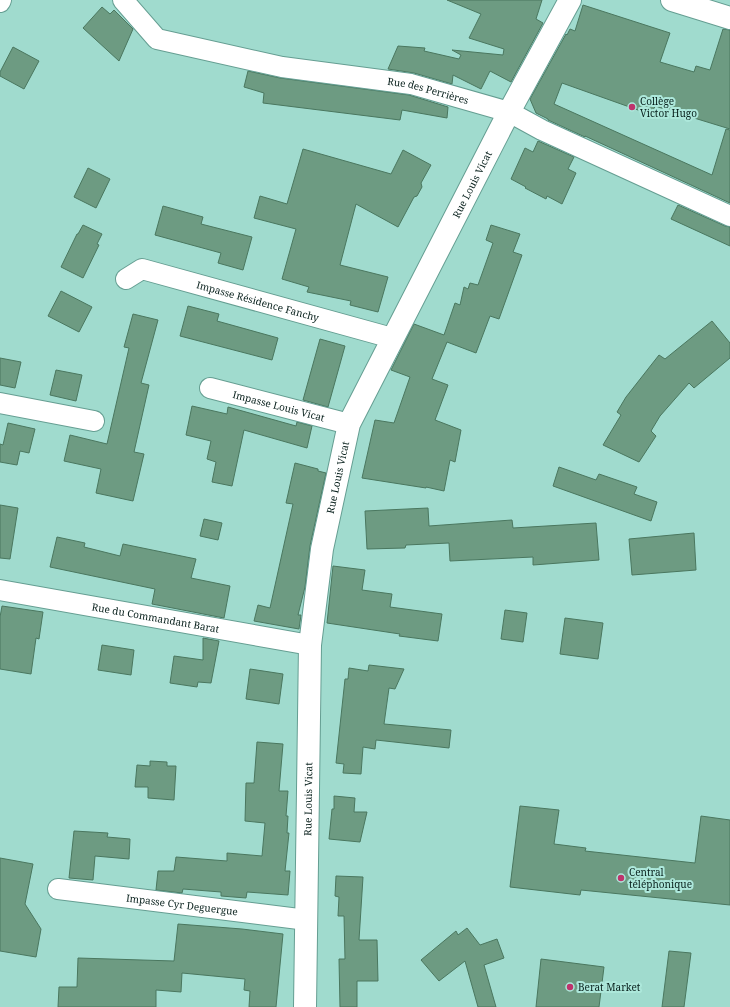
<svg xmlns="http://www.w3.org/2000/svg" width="730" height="1007" viewBox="0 0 730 1007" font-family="'Noto Serif',serif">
<rect width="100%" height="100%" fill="#a0dbce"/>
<path fill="#6d9b82" stroke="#4a775f" d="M 447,0 L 542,0 L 536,19 L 543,23 L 511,82 L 490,71 L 481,89 L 453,75 L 452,84 L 414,73 L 388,69 L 398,46 L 425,48 L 424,51 L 459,59 L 461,55 L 452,50 L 503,55 L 504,49 L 469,38 L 481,14 Z
M 583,5 L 670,33 L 660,62 L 694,72 L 696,66 L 710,70 L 723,29 L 730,30 L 730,129 L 655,106 L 652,115 L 562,83 L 554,104 L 712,175 L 726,129 L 730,130 L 730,203 L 585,136 L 585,137 L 548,120 L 548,119 L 536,113 L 530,99 L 566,34 L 567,35 L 570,29 L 575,31 Z
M 102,7 L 110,14 L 114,10 L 133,29 L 119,61 L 83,28 Z
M 13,47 L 39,61 L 24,89 L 0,76 L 0,72 Z
M 248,71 L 280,78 L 409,95 L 448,107 L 447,118 L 402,110 L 400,120 L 263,103 L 264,93 L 244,87 Z
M 538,141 L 574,157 L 568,169 L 576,173 L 562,204 L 547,196 L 546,199 L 525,188 L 526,187 L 511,179 L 525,148 L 533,152 Z
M 303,149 L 391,174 L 403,150 L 431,165 L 421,183 L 422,187 L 417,196 L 414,197 L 398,227 L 356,204 L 340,265 L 388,277 L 378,312 L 350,305 L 351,301 L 307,292 L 309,287 L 282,279 L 296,229 L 254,218 L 260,196 L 287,204 Z
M 88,168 L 110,179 L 96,208 L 74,197 Z
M 678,205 L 725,226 L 730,227 L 730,246 L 671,219 Z
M 163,206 L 203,217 L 201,224 L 252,237 L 243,270 L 218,263 L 221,253 L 155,235 Z
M 83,225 L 102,234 L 97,244 L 99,245 L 83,278 L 61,267 L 77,234 L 78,234 Z
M 491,225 L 520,234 L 513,252 L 522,255 L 499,319 L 490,316 L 476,353 L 447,342 L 432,379 L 448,385 L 435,420 L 461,430 L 455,462 L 450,460 L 444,491 L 426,487 L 426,488 L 362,478 L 375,420 L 394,423 L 410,377 L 391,370 L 414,324 L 444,335 L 455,303 L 460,305 L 464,287 L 468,289 L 470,283 L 478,285 L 493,243 L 486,240 Z
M 61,291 L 92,307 L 79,332 L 48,316 Z
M 188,306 L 219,314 L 217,321 L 278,338 L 272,360 L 180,336 Z
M 133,314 L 158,320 L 141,383 L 149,385 L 134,452 L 144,454 L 133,501 L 96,493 L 101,469 L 64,461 L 70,435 L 107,444 L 129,348 L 124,347 Z
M 712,321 L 730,343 L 730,358 L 694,388 L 689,383 L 660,416 L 651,431 L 656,436 L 639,462 L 603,445 L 621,415 L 617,412 L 626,397 L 659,355 L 665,359 Z
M 320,339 L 345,346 L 328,407 L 303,400 Z
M 0,358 L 21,362 L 15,388 L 0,385 Z
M 56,370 L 82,375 L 76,401 L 50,395 Z
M 192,406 L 227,414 L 228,407 L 296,426 L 297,422 L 312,426 L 307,448 L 244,430 L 232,486 L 212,482 L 216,462 L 207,459 L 211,441 L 186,435 Z
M 8,423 L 35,429 L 29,453 L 20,451 L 17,465 L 0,462 L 0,444 L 3,445 Z
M 295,463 L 318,469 L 318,471 L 326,473 L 310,546 L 305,587 L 298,615 L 301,615 L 299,629 L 254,621 L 258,605 L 270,608 L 293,504 L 286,503 Z
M 559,467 L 596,480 L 599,474 L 637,487 L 634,494 L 657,502 L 651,521 L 553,486 Z
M 0,505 L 18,508 L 10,559 L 0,558 Z
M 428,508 L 429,526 L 512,520 L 513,528 L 596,523 L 599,560 L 533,565 L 533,557 L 450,561 L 449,543 L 406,545 L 405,548 L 367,549 L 365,511 Z
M 204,519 L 222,523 L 218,540 L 200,536 Z
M 694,533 L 696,570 L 632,575 L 629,539 Z
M 57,537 L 85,543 L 84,547 L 120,556 L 123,544 L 196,559 L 191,578 L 230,586 L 224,618 L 152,604 L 155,589 L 50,567 Z
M 333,566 L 365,570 L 362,590 L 392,594 L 390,607 L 442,614 L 438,641 L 399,636 L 400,634 L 327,623 Z
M 2,606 L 43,612 L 39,639 L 36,638 L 31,674 L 0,669 L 0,617 Z
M 505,610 L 527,613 L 523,642 L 501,639 Z
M 565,618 L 603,623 L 598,659 L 560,654 Z
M 203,638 L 219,641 L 211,683 L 198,682 L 197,687 L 170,683 L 174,656 L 203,660 Z
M 102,645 L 134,650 L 131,675 L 98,670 Z
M 369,665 L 404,669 L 395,689 L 389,688 L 384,724 L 451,730 L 449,748 L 376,740 L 375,749 L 363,747 L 361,774 L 343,773 L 344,764 L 336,763 L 345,679 L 348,679 L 349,668 L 368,671 Z
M 250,669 L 283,674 L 279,704 L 246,699 Z
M 257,742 L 283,744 L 279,791 L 288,791 L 286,816 L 288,816 L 287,833 L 289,833 L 285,871 L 290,871 L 288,895 L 247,892 L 246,898 L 221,896 L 221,892 L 183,889 L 182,893 L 156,890 L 158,871 L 174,871 L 176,857 L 227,861 L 227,853 L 262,856 L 265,823 L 245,821 L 246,783 L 254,783 Z
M 150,761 L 167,762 L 167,766 L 176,766 L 174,800 L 148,798 L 148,787 L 135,787 L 137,765 L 150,766 Z
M 334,796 L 355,798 L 354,812 L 367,812 L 360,842 L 329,839 L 332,809 L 334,809 Z
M 520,806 L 559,810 L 554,844 L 586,848 L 585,851 L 695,863 L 701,816 L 730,820 L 730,905 L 581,890 L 580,895 L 510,887 Z
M 74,831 L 108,833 L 107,837 L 130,839 L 129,859 L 95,856 L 93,880 L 69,878 Z
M 0,858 L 33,864 L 25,904 L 41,929 L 36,957 L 0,951 Z
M 336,876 L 363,877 L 359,940 L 377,940 L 378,981 L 357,981 L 357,1007 L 340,1007 L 339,959 L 345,959 L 344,916 L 338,916 L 339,897 L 335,896 Z
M 178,924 L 242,929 L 283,934 L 276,1007 L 249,1007 L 250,991 L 244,990 L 245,979 L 182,973 L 181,992 L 156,990 L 156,1007 L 58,1007 L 59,987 L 77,987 L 78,958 L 174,961 Z
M 467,928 L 480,945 L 497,939 L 504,958 L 484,965 L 496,1007 L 478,1007 L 465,961 L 439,981 L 421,960 L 456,931 L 458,935 Z
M 669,951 L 691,953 L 684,1007 L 662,1007 Z
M 541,959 L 604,967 L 599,1007 L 536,1007 Z"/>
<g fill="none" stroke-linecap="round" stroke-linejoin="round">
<defs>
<g id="street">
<path id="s1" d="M 123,0 L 157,39 L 282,67 L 411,84 L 509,112 L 542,130 L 730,216"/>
<path d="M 0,2 L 1,0"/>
<path id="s2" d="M 126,279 L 142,269 L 392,338"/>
<path id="s3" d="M 210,388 L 349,424"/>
<path d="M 0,403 L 94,421"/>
<path id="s4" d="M 0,590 L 310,645"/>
<path id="s5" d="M 58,889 L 307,920"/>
</g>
<g id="secondary">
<path d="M 672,0 L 730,18"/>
<path id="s6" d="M 305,1007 L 310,645 L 322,549 L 349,424 L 509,112 L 570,0"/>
</g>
</defs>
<use href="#street" stroke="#659e92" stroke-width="22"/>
<use href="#secondary" stroke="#659e92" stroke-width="24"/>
<use href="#street" stroke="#fff" stroke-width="20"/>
<use href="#secondary" stroke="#fff" stroke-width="22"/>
</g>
<g fill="#be336c" stroke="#ade8db" stroke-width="1.5">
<circle cx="632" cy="107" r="4"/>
<circle cx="621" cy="878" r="4"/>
<circle cx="570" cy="987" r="4"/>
</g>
<g text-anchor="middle" stroke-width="4" stroke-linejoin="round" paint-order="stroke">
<g font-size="10" fill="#08201c" stroke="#ade8db">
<text dy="4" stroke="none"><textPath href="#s1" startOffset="328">Rue des Perrières</textPath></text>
<text dy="4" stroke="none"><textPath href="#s6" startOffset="856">Rue Louis Vicat</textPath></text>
<text dy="4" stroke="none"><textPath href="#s2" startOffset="139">Impasse Résidence Fanchy</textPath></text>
<text dy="4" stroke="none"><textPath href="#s3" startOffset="71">Impasse Louis Vicat</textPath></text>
<text dy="4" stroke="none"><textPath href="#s6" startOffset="532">Rue Louis Vicat</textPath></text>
<text dy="4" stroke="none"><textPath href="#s4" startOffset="158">Rue du Commandant Barat</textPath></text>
<text dy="4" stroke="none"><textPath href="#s6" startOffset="208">Rue Louis Vicat</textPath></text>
<text dy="4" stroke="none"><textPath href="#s5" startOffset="125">Impasse Cyr Deguergue</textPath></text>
</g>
<g font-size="10" fill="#08201c" stroke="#ade8db" text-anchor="start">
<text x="640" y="105">Collège<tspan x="640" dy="12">Victor Hugo</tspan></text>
<text x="629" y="876">Central<tspan x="629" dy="12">téléphonique</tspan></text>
<text x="578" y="991">Berat Market</text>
</g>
</g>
</svg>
